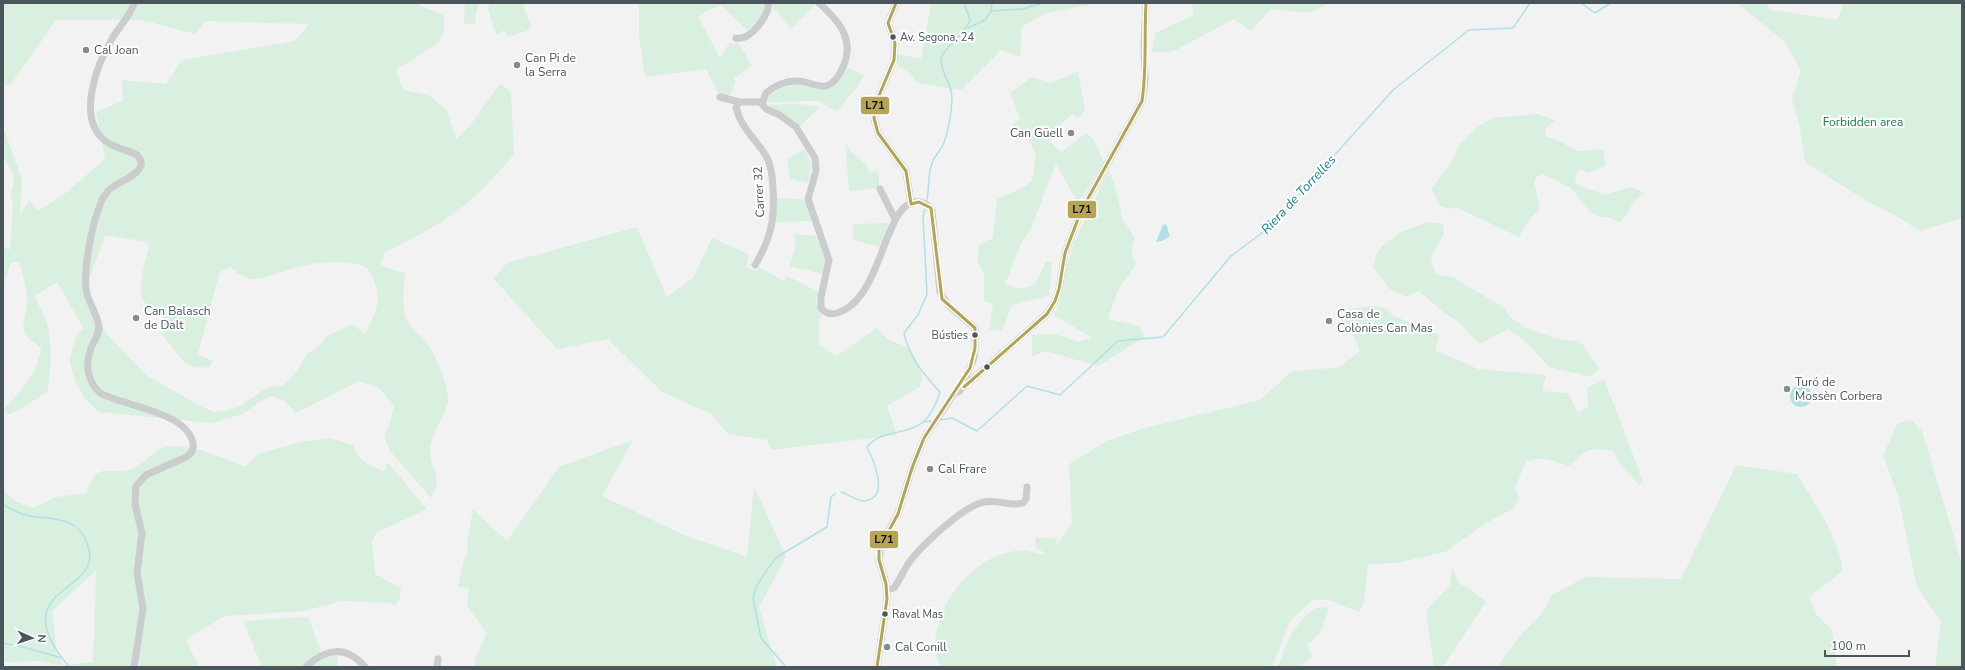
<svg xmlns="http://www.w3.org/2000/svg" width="1965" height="670" viewBox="0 0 1965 670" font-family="'Nunito Sans',sans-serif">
<rect width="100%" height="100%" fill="#f2f2f2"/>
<path fill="#d9efe0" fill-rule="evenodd" d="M 3,3 L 415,3 L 444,16 L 444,32 L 438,43 L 396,70 L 403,90 L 429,95 L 447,111 L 456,139 L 469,127 L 500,83 L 511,92 L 514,155 C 501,169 488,185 474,197 C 447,221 417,237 385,252 L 380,266 L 405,273 C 404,286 402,302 405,315 C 408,328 425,338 431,349 C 439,363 446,382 448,398 C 450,410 429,435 430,452 C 431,472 444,476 431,498 L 390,451 L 384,437 L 391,420 L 394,405 L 379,388 L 359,381 L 296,413 L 284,401 L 272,396 L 261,401 L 243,414 L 212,423 L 99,412 L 84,398 L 74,378 L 69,360 L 77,334 L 84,329 L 57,282 L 35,296 C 39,307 45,316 48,327 C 52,343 51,376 47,392 C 36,398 18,414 8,414 L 4,409 C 21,391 37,374 41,349 C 36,342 26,339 24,331 C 22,323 26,312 27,303 C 27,288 23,276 19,261 L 10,263 L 3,290 L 3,247 L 10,250 L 13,203 C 8,194 14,188 14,179 C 14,168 4,163 3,154 C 2,145 3,135 3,126 L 22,180 L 20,214 L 30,200 L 38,211 L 67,192 L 105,159 L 96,112 L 123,101 L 122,80 L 166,84 L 182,60 L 295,41 L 309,24 L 205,21 L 195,34 L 142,20 L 56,20 L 11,84 L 3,86 ZM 105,235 L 146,242 L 149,246 C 143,273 129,302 162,316 L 162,335 C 181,354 179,370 210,367 L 213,361 L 198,354 L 217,282 L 220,272 L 230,267 C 236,272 244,278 251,279 C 266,280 284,270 298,267 C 317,262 347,258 365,267 C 373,272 378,291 378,300 C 377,312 369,324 365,334 L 352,324 L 327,336 L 316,349 L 307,354 L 297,371 L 283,386 L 270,387 L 262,391 L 238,407 L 226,411 L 214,412 L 202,407 L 146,375 L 106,333 L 87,286 Z
M 465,3 L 479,3 L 475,17 L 476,23 L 464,24 Z
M 490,3 L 525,3 L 524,7 L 531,27 L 526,31 L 508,37 L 504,30 L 496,35 L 488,9 Z
M 639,3 L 767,3 L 760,20 L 748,31 L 721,5 L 703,13 L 698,17 L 720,58 L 730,42 L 733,45 L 738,42 L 752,66 L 733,79 L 736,81 L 730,96 L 719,95 L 706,69 L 645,77 L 639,35 Z
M 773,3 L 814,3 L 816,4 L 791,29 L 773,7 Z
M 931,3 L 1099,3 L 1047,13 L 1022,26 L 1020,57 L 1001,50 L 961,90 L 918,83 L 908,72 L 897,66 L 898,54 L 921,59 Z
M 1192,3 L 1330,3 L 1309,13 L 1271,9 L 1251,31 L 1234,19 L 1172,52 L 1152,52 L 1155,33 L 1194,15 Z
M 1737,3 L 1766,3 L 1771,10 L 1837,20 L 1844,3 L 1962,3 L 1962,218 L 1920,231 L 1893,214 L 1870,203 L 1805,162 L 1800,129 L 1792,98 L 1801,70 L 1784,41 Z
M 846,67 L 864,75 L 858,86 L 839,109 L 835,111 L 819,101 L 767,102 L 769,96 C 790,82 795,83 819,89 Z
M 1078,71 L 1085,109 L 1078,118 L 1072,114 L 1061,124 L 1050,141 L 1061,152 L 1086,133 L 1094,140 L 1104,162 L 1078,203 L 1056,164 L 1030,231 L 1022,242 L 1005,284 L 1021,289 L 1035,284 L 1046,261 L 1052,262 L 1049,296 L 1012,305 L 1002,331 L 989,329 L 993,304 L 984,301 L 984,273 L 977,262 L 979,245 L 993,238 L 997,199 L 1024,187 L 1032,181 L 1036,155 L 1025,132 L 1011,125 L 1020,119 L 1010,93 L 1032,77 L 1051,83 Z
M 798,104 L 820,107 L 800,126 L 768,105 Z
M 1537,114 L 1555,120 L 1545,129 L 1547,138 L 1554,138 L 1577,151 L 1603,149 L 1605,166 L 1589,173 L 1580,169 L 1575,175 L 1576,184 L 1604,195 L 1632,187 L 1645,193 C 1629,202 1632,210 1620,223 L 1612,218 L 1601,217 L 1590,212 L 1571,188 L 1543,174 L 1536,177 L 1534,181 L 1540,209 L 1528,221 L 1519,237 L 1458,208 L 1450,209 L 1441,206 L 1431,189 L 1450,164 L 1459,145 L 1476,128 L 1492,118 Z
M 845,141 L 850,151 L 868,166 L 869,172 L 876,171 L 879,173 L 879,188 L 849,191 Z
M 805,149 L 811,165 L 808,183 L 790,179 L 787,159 Z
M 1109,169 L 1118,197 L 1122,218 L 1135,238 L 1131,251 L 1136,264 L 1118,290 L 1108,319 L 1139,326 L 1145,337 L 1098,366 L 1045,351 L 1032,357 L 1032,335 L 1056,334 L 1078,342 L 1092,338 L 1054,315 L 1060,302 L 1063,279 L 1074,243 Z
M 775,198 L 804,199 L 814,221 L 775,222 Z
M 1427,222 L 1439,223 L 1443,225 L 1444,233 L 1431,258 L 1436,275 L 1454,277 L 1462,283 L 1503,307 L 1509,316 L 1526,328 L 1557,339 L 1576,341 L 1583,345 L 1599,368 L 1591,377 L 1549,367 L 1525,341 L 1508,329 L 1480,344 L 1469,334 L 1459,322 L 1442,311 L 1419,291 L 1406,297 L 1390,289 L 1373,268 L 1376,255 L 1382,246 L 1401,232 Z
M 889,223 L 880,247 L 853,240 L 853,224 Z
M 637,227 L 667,297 L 693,278 L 712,238 L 749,254 L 746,267 L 756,271 L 759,267 L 784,281 L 786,275 L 818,292 L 816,302 L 823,314 L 819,320 L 819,345 L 836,356 L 877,328 L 888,339 L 910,349 L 922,375 L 920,387 L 887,406 L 897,435 L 772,450 L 767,440 L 728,434 L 711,414 L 662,392 L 608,339 L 557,349 L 494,279 L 507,263 Z
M 794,234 L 819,236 L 825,257 L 823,274 L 790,266 L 795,249 Z
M 1374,306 C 1383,309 1388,306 1392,315 L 1439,335 L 1435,350 L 1478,369 L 1546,375 L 1542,391 L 1568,393 L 1578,413 L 1588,407 L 1587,388 L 1604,379 L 1643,481 L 1639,485 L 1620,463 L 1613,451 C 1588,447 1587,449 1569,466 C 1553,460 1542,456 1526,461 L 1515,488 L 1519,499 L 1514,508 L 1486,523 L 1445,552 L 1397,563 L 1368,564 L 1364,603 L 1359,612 L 1328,600 L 1312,600 L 1290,621 L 1273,664 L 1269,667 L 940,667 C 938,659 934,648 935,640 C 941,598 972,558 1015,551 C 1026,549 1037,555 1048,554 L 1035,548 L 1036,537 L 1059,539 L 1050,554 L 1072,523 L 1069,464 L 1107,441 L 1141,429 L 1260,400 L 1291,372 L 1340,367 L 1360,351 L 1354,336 L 1342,326 L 1350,309 Z
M 1911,420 L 1922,431 L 1962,564 L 1962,667 L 1935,667 L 1941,622 L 1917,587 L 1898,496 L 1883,455 L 1898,423 Z
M 330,438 L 353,445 C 357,460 370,466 384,471 L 388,463 L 427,509 L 377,532 L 372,541 L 375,574 L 401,588 L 400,599 L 394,606 L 391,603 L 341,601 L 304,611 L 224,616 L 186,640 L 199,667 L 139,667 L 138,658 L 132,657 L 131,667 L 69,667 L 67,665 L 93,662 L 96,570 L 52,611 L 57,654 L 64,665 L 55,665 L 43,661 L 3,662 L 3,491 L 17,502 L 34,508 L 56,497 L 86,493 C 98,462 102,474 129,470 C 141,467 151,453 162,448 C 186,439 223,459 245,467 L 258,454 L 301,442 Z
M 633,440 L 602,496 L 684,535 L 747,557 L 754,487 L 786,556 L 759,608 L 777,667 L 475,667 L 475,658 L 487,634 L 467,605 L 469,588 L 458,587 L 464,559 L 468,554 L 467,544 L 473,509 L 507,541 L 559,467 Z
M 1736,465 L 1797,474 C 1815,505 1838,535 1843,571 L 1809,597 L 1816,614 L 1832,630 L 1837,667 L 1497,667 L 1522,634 L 1544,611 L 1552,595 L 1586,577 L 1681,579 Z
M 1452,566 L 1459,584 L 1467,587 L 1486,602 L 1444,665 L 1434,667 L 1426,611 L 1450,585 Z
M 1321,607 L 1329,608 L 1321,632 L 1307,645 L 1312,657 L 1299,667 L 1277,667 C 1282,660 1283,651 1287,643 C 1293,630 1306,610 1321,607 Z
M 308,617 L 321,651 L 301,667 L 262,667 L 243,621 Z
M 337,655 L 338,667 L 311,667 L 326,657 Z"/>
<path fill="#b1e0e8" d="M 1166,224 L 1170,236 L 1162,241 L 1156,242 L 1163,225 Z
M1790 396a11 11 0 1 1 22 0a11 11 0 1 1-22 0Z"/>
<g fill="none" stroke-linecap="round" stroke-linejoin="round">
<path stroke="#b1e0e8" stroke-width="1.5" d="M 1581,3 L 1595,13 L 1611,3
M 991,11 L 992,3
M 968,28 L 985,20 L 991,11 L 1022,9 L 1043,3
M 927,200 C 929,189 928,177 931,166 C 934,155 939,153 943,145 C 948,134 952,109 952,97 C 952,84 940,72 941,58 C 942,50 965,34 970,20 L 964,3
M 940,420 L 952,418 L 977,431 L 1027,386 L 1060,395 L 1118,341 L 1163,337 L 1231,256 L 1270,227 L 1393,90 L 1469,30 L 1513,28 L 1530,3
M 923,422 L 932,421
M 841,492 C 849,494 855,501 864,501 C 891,499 873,459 867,447 C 881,429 906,436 923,422 C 931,416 937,401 940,392 C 924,375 909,357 904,333 L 918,315 L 927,294 L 923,216 L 925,209
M 3,504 C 13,511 25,516 37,517 C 57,519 79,519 87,543 C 99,574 69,581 53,600 C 37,618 50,642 62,658
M 3,643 L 19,646 L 62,658 L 69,667
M 786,667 L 761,638 L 753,598 L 756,587 L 766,571 L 777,557 L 827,527 L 831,497 L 835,494"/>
<path stroke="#cacccd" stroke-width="7" d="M 819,3 C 840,22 857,41 841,71 C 838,77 833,84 826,86 C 819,87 812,84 805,82 C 791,79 777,84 766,93 L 762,104 L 766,109 L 778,114 L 796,127 L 815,158 L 816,171 L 808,199 L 829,260 L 821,297 L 821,308 C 825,313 830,315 837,313 C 885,299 883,196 920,202 C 925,203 930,206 932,211 L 940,292 L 948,305 L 975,328 L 975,348 L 974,358 L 966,376 L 924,438 L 912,468 L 898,514 L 881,543 L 879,560 L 886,584 L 887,599 L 877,667
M 896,3 L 888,23 L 895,43 L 894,60 L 875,105 L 874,118 L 878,133 L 906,171 L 911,204
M 736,38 C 751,41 768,16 769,3
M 720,97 L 739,102
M 880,189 L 895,219
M 755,265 C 761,255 767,243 770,231 C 775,215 775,170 766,156 C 756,139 740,127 736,107 L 739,102 L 762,102
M 958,392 L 1047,314 L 1055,301 L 1059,289 L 1065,253 L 1081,211 L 1142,101 L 1145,81 L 1144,43 L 1146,3
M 887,590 L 894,588 C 899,581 903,572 908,564 C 920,547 963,506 984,502 C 997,499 1012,507 1023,503 L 1026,499 L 1027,487
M 134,667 L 143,609 L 137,573 L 142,533 L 135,504 L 136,486 L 146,475 L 186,457 C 191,454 194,450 193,444 C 189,412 123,406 100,393 C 87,381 85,364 91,348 C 94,342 98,336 99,328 C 99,319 90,304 87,294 C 82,274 92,224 100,205 C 102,199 106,193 110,189 C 118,181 153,172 137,155 C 126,149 113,148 104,140 C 76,116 98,62 113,37 C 120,26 130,16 134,3
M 306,667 C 326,648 346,645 365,667
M 437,667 L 438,659"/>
<defs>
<path id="bus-1" d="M 896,3 L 888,23 L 895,43 L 894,60 L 875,105 L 874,118 L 878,133 L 906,171 L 911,204
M 964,387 L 1047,314 L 1055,301 L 1059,289 L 1065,253 L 1081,211 L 1142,101 C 1147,69 1144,36 1146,3
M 877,667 L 887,599 L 886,584 L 879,560 L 879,549 L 898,514 L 912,468 L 924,438 L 970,368 L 975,348 L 975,328 L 942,299 L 931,208 L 919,202 L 911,204"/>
</defs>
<use href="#bus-1" stroke="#fff" stroke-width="6"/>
<use href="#bus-1" stroke="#b3a554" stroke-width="3"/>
</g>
<g fill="#4a555c" stroke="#fff" stroke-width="1.5">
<circle cx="893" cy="37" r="3.5"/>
<circle cx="975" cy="335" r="3.5"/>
<circle cx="987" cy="367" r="3.5"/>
<circle cx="885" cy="614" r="3.5"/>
</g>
<g fill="#858c90" stroke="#fff" stroke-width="1.5">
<circle cx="86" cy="50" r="4"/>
<circle cx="517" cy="65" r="4"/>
<circle cx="1071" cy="133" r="4"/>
<circle cx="136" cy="318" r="4"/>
<circle cx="1329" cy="321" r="4"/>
<circle cx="1787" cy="389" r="4"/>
<circle cx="930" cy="469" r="4"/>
<circle cx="887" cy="647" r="4"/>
</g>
<g text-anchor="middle" stroke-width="4" stroke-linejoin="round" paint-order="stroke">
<g font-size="11" fill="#4a555c" stroke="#fff" text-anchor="start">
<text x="900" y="41">Av. Segona, 24</text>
<text x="968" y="339" text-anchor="end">Bústies</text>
<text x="892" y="618">Raval Mas</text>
</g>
<g font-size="12" fill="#4a555c" stroke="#fff" text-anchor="start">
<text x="94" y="54">Cal Joan</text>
<text x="525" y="62">Can Pi de<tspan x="525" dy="14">la Serra</tspan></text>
<text x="1063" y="137" text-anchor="end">Can Güell</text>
<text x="144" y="315">Can Balasch<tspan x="144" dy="14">de Dalt</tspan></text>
<text x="1337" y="318">Casa de<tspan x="1337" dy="14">Colònies Can Mas</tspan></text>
<text x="1795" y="386">Turó de<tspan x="1795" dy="14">Mossèn Corbera</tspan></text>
<text x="938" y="473">Cal Frare</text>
<text x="895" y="651">Cal Conill</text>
</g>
<g font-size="12" fill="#207847" stroke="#fff">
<text x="1863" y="126">Forbidden area</text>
</g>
<g font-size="12" fill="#4a555c" stroke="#fff">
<text transform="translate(759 192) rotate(-93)" y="4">Carrer 32</text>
</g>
<g font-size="13" font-style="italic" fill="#198092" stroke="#fff">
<text transform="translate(1298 194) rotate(-47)" y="5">Riera de Torrelles</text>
</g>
</g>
<g stroke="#fff" stroke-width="1.5">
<rect x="860" y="96" width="30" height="19" rx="4" fill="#b3a554"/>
<rect x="1067" y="200" width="30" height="19" rx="4" fill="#b3a554"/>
<rect x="869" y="530" width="30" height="19" rx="4" fill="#b3a554"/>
</g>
<g font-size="11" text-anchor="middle" font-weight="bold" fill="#111">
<text x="875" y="109">L71</text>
<text x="1082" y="213">L71</text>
<text x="884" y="543">L71</text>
</g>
<rect width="1965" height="670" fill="none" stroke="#4a555c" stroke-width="8"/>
<g transform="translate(32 638) rotate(93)" stroke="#ffffff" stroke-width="3" paint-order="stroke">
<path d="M0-3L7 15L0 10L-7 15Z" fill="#4a555c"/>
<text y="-6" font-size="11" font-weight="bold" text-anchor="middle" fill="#4a555c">N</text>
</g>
<path d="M1825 650v6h84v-6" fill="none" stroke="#4a555c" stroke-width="2"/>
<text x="1831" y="650" font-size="12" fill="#4a555c" stroke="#ffffff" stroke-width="3" paint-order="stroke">100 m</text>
</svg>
